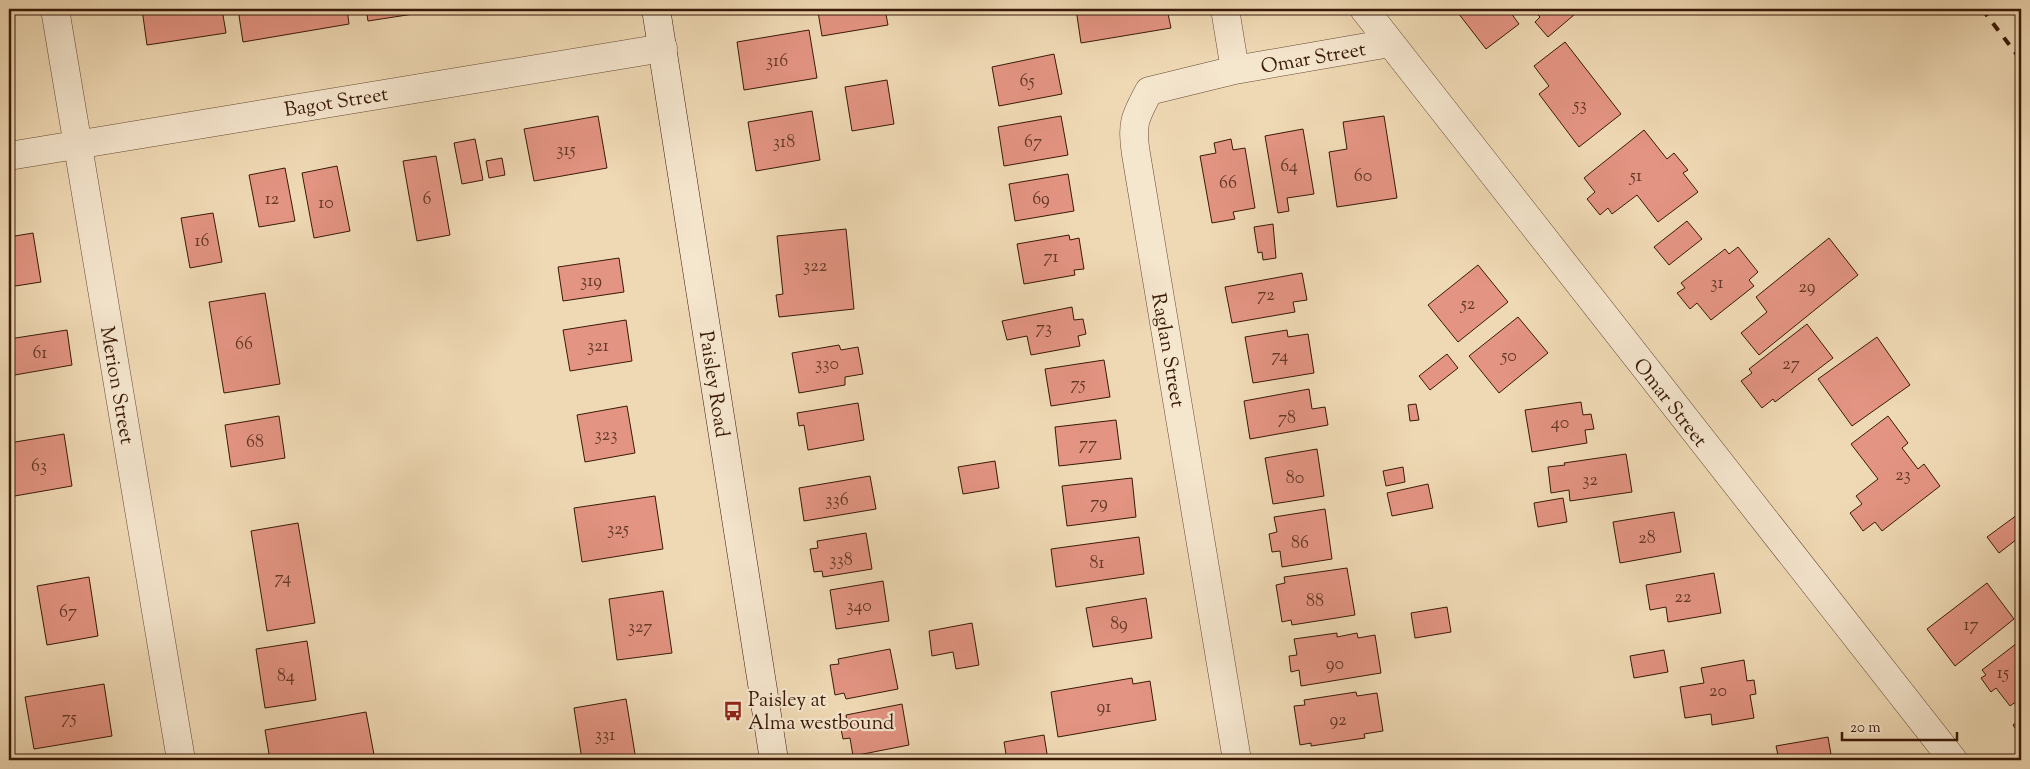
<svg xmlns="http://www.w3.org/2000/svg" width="2030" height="769" viewBox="0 0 2030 769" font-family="'Sorts Mill Goudy',serif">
<rect width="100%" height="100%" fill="#efd9b4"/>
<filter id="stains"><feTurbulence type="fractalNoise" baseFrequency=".004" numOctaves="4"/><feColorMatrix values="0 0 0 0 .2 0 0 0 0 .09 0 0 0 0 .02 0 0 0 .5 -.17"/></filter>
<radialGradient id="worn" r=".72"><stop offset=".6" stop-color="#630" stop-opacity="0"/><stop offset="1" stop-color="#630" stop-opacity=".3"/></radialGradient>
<path fill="#e39482" stroke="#391907" d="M 9,9 L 12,9 L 14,20 L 9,21 Z
M 142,9 L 222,9 L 226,33 L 147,45 Z
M 238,9 L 347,9 L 349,24 L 243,42 Z
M 366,9 L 446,9 L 368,21 Z
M 839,9 L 885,9 L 888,25 L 822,36 L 818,12 Z
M 1076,9 L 1167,9 L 1171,28 L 1081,43 Z
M 1455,9 L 1508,9 L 1519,24 L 1486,49 Z
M 1539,9 L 1581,9 L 1548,37 L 1535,22 L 1540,17 L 1535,12 Z
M 809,30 L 817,78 L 744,90 L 737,42 Z
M 1565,42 L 1621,114 L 1579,147 L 1539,94 L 1549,86 L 1534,66 Z
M 1054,54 L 1062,94 L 999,106 L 992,67 Z
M 887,80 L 894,124 L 852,131 L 845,87 Z
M 812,111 L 820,160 L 756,171 L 748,122 Z
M 598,116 L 607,168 L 534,181 L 524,129 Z
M 1061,116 L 1068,155 L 1004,166 L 998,127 Z
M 1384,116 L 1397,198 L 1337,207 L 1329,152 L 1347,149 L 1343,122 Z
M 1303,129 L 1314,194 L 1287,198 L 1289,211 L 1278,213 L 1265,136 Z
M 1644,130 L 1667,159 L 1674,153 L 1688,170 L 1683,173 L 1698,192 L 1658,222 L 1637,195 L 1612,214 L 1608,208 L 1600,215 L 1587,199 L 1595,192 L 1584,178 Z
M 475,139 L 483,180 L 462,184 L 454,143 Z
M 1231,139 L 1233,150 L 1245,148 L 1255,208 L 1233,212 L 1235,219 L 1212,223 L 1200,156 L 1216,153 L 1214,143 Z
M 436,156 L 450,235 L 417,241 L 403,161 Z
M 502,158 L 505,175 L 489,178 L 486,161 Z
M 337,166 L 350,231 L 314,238 L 302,173 Z
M 285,168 L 295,221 L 259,227 L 249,175 Z
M 1068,174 L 1074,211 L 1015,221 L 1009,184 Z
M 213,213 L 222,262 L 190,268 L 181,218 Z
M 1687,221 L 1702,239 L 1669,265 L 1654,247 Z
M 1273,224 L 1276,258 L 1263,260 L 1262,252 L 1258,253 L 1254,227 Z
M 846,229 L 854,309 L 779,317 L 776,295 L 783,294 L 777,236 Z
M 33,233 L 41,282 L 9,287 L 9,237 Z
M 1069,235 L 1070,240 L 1079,238 L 1084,269 L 1074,270 L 1075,275 L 1024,284 L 1017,244 Z
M 1829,238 L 1858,275 L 1759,355 L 1741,333 L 1767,312 L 1756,297 Z
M 1738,247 L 1758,272 L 1749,280 L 1754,286 L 1711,320 L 1697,303 L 1690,309 L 1677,293 L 1685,288 L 1681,283 L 1725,249 L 1729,254 Z
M 619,258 L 624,292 L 563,301 L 558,267 Z
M 1478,265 L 1508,302 L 1458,342 L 1428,305 Z
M 1302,273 L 1307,300 L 1293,302 L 1295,312 L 1232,323 L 1225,287 Z
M 265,293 L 280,384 L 224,393 L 209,302 Z
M 1072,307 L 1074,320 L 1083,319 L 1086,334 L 1078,336 L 1080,346 L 1031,355 L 1027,336 L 1007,340 L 1002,321 Z
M 1518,317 L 1548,353 L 1499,393 L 1469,356 Z
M 626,320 L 632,361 L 570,371 L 563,330 Z
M 1807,324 L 1833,358 L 1775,402 L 1773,399 L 1762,408 L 1741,381 L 1752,373 L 1749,369 Z
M 67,330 L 72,365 L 9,376 L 9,339 Z
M 1287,330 L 1288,337 L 1308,334 L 1314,373 L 1253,383 L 1245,337 Z
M 1877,337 L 1910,385 L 1852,426 L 1818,379 Z
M 839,345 L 841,350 L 858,347 L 863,374 L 845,377 L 845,385 L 799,393 L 792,353 Z
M 1447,354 L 1458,368 L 1430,390 L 1419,376 Z
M 1104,360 L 1110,397 L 1051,406 L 1045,369 Z
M 1309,389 L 1312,409 L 1325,407 L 1328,425 L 1250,439 L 1244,401 Z
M 1581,402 L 1583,415 L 1591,414 L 1594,429 L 1585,430 L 1587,443 L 1532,452 L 1525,410 Z
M 858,403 L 864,440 L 808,450 L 804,425 L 799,426 L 797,413 Z
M 1416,404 L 1419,420 L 1410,421 L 1408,405 Z
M 627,406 L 635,453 L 585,462 L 577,415 Z
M 279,416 L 285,458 L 231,467 L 225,425 Z
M 1888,416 L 1908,443 L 1902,448 L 1918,469 L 1924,464 L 1940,486 L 1882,531 L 1875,522 L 1863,531 L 1850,513 L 1862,504 L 1856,496 L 1878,479 L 1851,444 Z
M 1116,420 L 1121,459 L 1059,466 L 1055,427 Z
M 64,434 L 72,486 L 9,497 L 9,443 Z
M 1317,449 L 1324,496 L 1273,504 L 1265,458 Z
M 1626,454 L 1632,492 L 1570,501 L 1569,490 L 1551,493 L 1548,467 L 1565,465 L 1564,463 Z
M 995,461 L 999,488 L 963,494 L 958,467 Z
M 1403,467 L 1405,482 L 1386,486 L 1383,471 Z
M 870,476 L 876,509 L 804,521 L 799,488 Z
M 1132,478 L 1136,517 L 1067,526 L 1062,486 Z
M 1428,484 L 1433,508 L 1392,516 L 1387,493 Z
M 655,496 L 663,549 L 582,562 L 574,508 Z
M 1563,498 L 1567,522 L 1538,527 L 1534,503 Z
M 1325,509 L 1332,559 L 1282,567 L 1280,551 L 1272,552 L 1269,534 L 1277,532 L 1274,517 Z
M 1674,512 L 1681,552 L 1620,563 L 1613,522 Z
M 2021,512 L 2021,536 L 1999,553 L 1987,537 Z
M 298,523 L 315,623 L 267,631 L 251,531 Z
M 866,533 L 872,569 L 823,577 L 822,571 L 814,572 L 810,549 L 818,548 L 817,541 Z
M 1139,537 L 1144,574 L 1056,587 L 1051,549 Z
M 1347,568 L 1355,615 L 1292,625 L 1291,620 L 1282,622 L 1276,585 L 1285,583 L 1284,577 Z
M 1714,573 L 1721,613 L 1668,622 L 1666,607 L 1650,610 L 1646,585 Z
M 89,577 L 98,636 L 47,645 L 37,586 Z
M 883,581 L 889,621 L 836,629 L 830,590 Z
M 1987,583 L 2014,619 L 1955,666 L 1927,629 Z
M 663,591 L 672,653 L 617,660 L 609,599 Z
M 1146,598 L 1152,638 L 1093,647 L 1086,608 Z
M 1447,607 L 1451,632 L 1415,638 L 1411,613 Z
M 972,623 L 979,665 L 956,669 L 953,652 L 932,656 L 929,631 Z
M 1337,633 L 1337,637 L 1357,633 L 1358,638 L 1375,635 L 1381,673 L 1301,686 L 1299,670 L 1291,672 L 1289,656 L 1297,655 L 1294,639 Z
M 2021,640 L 2021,698 L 2010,706 L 1996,688 L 1991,692 L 1981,678 L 1986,675 L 1982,670 Z
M 307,641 L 316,700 L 265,708 L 256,649 Z
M 890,649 L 898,689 L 846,699 L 844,693 L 835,695 L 830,665 L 839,664 L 838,659 Z
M 1664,650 L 1668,672 L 1634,678 L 1630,656 Z
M 1744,660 L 1747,681 L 1754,680 L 1756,694 L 1750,695 L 1754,718 L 1712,725 L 1711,714 L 1685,718 L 1680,687 L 1704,683 L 1701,668 Z
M 1132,678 L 1133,684 L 1150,681 L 1156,720 L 1058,737 L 1051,692 Z
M 104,684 L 112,736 L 34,749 L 25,697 Z
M 1356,692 L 1357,696 L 1377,693 L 1383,731 L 1364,734 L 1365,738 L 1311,746 L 1311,743 L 1300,745 L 1294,706 L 1305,705 L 1304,700 Z
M 626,699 L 636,760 L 582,760 L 574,708 Z
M 902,704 L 909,745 L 853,756 L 850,738 L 843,739 L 840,724 L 847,722 L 846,715 Z
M 366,712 L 375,760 L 270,760 L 265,730 Z
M 2021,718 L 2021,737 L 2013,725 Z
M 1044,735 L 1048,760 L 1007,760 L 1004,742 Z
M 1828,737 L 1832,760 L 1779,760 L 1776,746 Z"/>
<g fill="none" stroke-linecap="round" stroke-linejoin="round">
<defs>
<path id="street" d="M 55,9 L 181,760
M 1225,9 L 1235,70
M 1364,9 L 1953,760
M 9,156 L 663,48
M 1237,760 L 1136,154 C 1131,124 1135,117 1149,91 L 1235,70 L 1390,43"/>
<path id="secondary" d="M 656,9 L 774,760"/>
</defs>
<use href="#street" stroke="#664932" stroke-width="29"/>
<use href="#secondary" stroke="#391907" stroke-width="29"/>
<use href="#street" stroke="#f5e6ce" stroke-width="28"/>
<use href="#secondary" stroke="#f5e6ce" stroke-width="28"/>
<path stroke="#391907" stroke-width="4" stroke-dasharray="9 9" stroke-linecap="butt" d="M 1982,9 L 2021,60"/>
</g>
<defs>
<symbol id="bus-bare" viewBox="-9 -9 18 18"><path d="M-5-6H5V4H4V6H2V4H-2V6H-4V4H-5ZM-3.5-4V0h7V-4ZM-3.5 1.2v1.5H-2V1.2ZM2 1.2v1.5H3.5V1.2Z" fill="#8f2418" stroke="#f5e6ce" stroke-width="2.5" paint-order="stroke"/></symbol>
</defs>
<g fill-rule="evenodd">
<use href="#bus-bare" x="719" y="697" width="28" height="28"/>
</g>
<g text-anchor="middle" stroke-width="4.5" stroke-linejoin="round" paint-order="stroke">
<g font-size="18" fill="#643826">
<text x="777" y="66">316</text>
<text x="1027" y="86">65</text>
<text x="1580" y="110">53</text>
<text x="784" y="147">318</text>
<text x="1033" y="147">67</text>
<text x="566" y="155">315</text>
<text x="1289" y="171">64</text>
<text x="1363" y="181">60</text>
<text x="1636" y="181">51</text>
<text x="1228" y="188">66</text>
<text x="272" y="204">12</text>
<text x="427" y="204">6</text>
<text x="1041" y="204">69</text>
<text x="326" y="208">10</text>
<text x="202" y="246">16</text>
<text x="1051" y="262">71</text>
<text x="815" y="271">322</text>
<text x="591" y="286">319</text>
<text x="1717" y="288">31</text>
<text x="1807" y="292">29</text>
<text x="1266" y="300">72</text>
<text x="1468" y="309">52</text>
<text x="1044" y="333">73</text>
<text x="244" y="349">66</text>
<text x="598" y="351">321</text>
<text x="40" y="358">61</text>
<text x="1280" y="361">74</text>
<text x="1509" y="361">50</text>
<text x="827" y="369">330</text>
<text x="1791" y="369">27</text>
<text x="1078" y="389">75</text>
<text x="1287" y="423">78</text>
<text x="1560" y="428">40</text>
<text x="606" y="440">323</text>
<text x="255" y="447">68</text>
<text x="1088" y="449">77</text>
<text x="39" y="471">63</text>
<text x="1903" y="480">23</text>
<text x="1295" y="483">80</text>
<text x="1590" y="485">32</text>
<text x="837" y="505">336</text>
<text x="1099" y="508">79</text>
<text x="618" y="534">325</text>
<text x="1647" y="543">28</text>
<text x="1300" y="548">86</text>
<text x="841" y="565">338</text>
<text x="1097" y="568">81</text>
<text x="283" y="583">74</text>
<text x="1683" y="602">22</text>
<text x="1315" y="606">88</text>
<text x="859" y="611">340</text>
<text x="68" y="617">67</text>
<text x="1119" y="629">89</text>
<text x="1971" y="630">17</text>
<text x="640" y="632">327</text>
<text x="1335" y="669">90</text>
<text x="2003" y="678">15</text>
<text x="286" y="681">84</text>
<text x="1718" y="696">20</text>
<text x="1104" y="712">91</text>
<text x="69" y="723">75</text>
<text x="1338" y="725">92</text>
<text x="605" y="740">331</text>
</g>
<g font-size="20" fill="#391907" stroke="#f5e6ce">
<text transform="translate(1313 57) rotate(-10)" y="7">Omar Street</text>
<text transform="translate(336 101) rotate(-9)" y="7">Bagot Street</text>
<text transform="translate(1169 350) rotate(80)" y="7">Raglan Street</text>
<text transform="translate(715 384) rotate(81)" y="7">Paisley Road</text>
<text transform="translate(118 385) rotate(80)" y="7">Merion Street</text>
<text transform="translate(1671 402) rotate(52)" y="7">Omar Street</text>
</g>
<g font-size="20" fill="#391907" stroke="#f5e6ce" text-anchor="start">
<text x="748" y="706">Paisley at<tspan x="748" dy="23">Alma westbound</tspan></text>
</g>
</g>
<rect width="2030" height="769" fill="none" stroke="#efd9b4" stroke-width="30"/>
<rect x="10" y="10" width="2010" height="749" fill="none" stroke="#391907" stroke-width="2.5"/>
<rect x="15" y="15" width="2000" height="739" fill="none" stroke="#391907"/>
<path d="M1842 732v8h115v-8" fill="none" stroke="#391907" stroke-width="2.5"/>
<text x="1850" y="732" font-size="15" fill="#391907" stroke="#f5e6ce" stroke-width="4" paint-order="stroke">20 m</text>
<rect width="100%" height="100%" filter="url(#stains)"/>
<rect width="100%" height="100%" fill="url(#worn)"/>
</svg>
